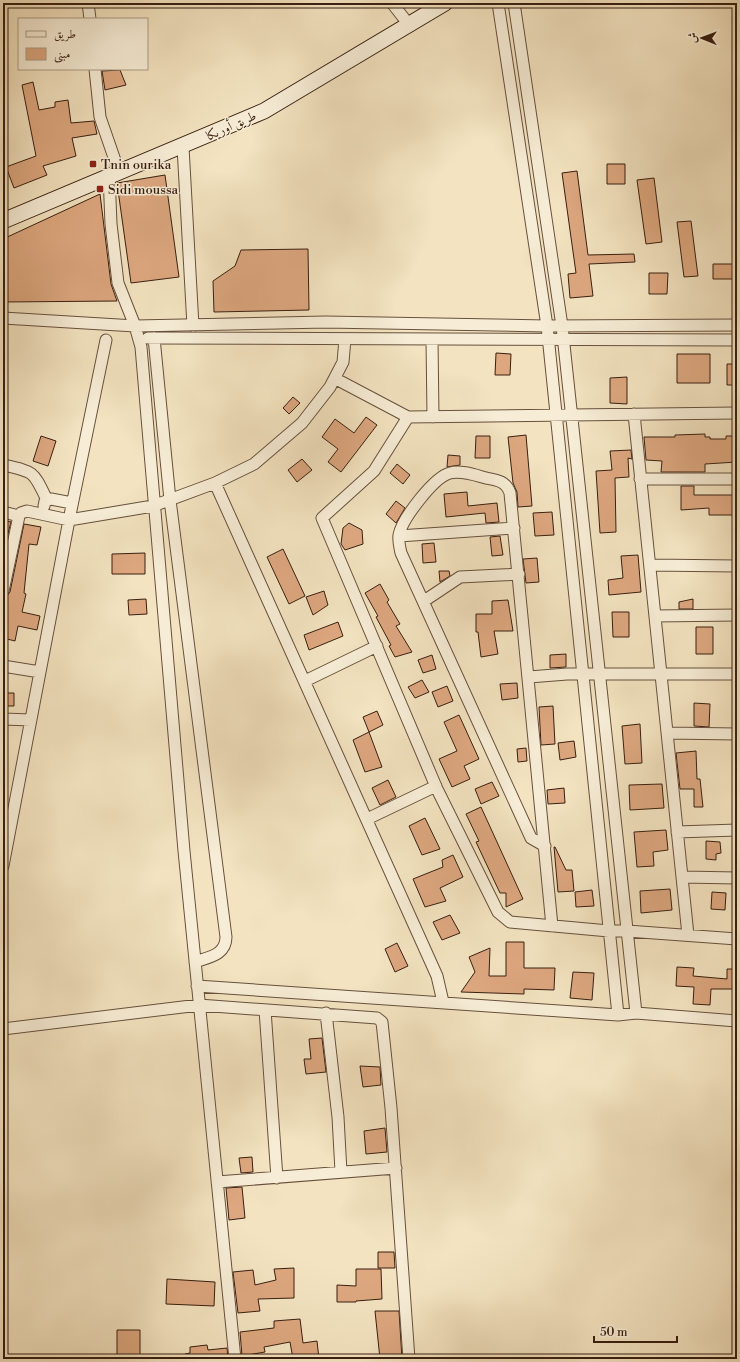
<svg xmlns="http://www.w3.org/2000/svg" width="740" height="1362" viewBox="0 0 740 1362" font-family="'Libre Bodoni',Amiri,serif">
<rect width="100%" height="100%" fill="#f3e3c0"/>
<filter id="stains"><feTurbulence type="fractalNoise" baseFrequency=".005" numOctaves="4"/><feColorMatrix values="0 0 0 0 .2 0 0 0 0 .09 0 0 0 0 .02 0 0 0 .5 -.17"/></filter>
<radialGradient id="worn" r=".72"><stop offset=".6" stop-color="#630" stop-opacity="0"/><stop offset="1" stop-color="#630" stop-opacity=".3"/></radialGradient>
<path fill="#dda77f" stroke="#381f11" d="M 120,70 L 126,85 L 105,90 L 102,71 Z
M 33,82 L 39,110 L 55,107 L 55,102 L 68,100 L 71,123 L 94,121 L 97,134 L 72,138 L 76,156 L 43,166 L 47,175 L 14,188 L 6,167 L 36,156 L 22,85 Z
M 607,164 L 625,164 L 625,184 L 607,184 Z
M 577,171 L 588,255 L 634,254 L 635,262 L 589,264 L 593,296 L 570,298 L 568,274 L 576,273 L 562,173 Z
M 165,175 L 179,277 L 131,283 L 117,183 Z
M 654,178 L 662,242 L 646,244 L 637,180 Z
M 100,194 L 111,284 L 117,301 L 3,302 L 3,239 Z
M 691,221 L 698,276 L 684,277 L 677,222 Z
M 308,249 L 309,310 L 214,312 L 213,281 L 235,266 L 241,250 Z
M 713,264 L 737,264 L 737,279 L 713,279 Z
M 649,273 L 668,273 L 667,294 L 649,294 Z
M 496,353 L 511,354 L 510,375 L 495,375 Z
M 677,354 L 710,354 L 710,383 L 677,383 Z
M 727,364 L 737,364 L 737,385 L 727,385 Z
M 627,377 L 627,404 L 610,403 L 610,378 Z
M 293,397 L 300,403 L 289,414 L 283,408 Z
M 366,417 L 377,425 L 341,472 L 328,462 L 338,449 L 322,437 L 335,419 L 354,433 Z
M 705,434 L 705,437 L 710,437 L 710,439 L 726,439 L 726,436 L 735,436 L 737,462 L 705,464 L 705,472 L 661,472 L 662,461 L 646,460 L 644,437 L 675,437 L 675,435 Z
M 526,435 L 532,506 L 518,507 L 517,492 L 513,483 L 508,437 Z
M 41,436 L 56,441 L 48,466 L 33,461 Z
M 476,436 L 490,436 L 490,458 L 475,458 Z
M 631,450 L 632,459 L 628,458 L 629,477 L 615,478 L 616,532 L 600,533 L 596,471 L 612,470 L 610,451 Z
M 448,455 L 460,456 L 460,465 L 447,467 Z
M 302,459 L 312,470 L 297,482 L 288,470 Z
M 397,464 L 410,475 L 403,484 L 390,473 Z
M 681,486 L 694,486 L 694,495 L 737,495 L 737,515 L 709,515 L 709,508 L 681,510 Z
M 467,492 L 468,506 L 497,503 L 499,522 L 486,523 L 485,513 L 446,517 L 444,494 Z
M 396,501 L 405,508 L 396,523 L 386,514 Z
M 552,512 L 554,535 L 535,536 L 533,513 Z
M 3,520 L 11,522 L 6,541 L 3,541 Z
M 349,523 L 362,530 L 363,544 L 345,550 L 341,544 L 343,528 Z
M 24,524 L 41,527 L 37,545 L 29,544 L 24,593 L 26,594 L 22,612 L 40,616 L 37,630 L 18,626 L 15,641 L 3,638 L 3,623 L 7,603 L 4,603 L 5,598 L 10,592 Z
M 500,536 L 503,555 L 492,556 L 490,537 Z
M 434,543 L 436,562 L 423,563 L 422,544 Z
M 283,549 L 305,596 L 289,604 L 267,557 Z
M 145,553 L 145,574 L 112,574 L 112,554 Z
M 638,555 L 641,592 L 609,595 L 608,580 L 623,578 L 621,556 Z
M 537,558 L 539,582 L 526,583 L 523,559 Z
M 439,571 L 449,571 L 450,576 L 440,582 Z
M 380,584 L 389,600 L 387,602 L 400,624 L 396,626 L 412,652 L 395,657 L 389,646 L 391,645 L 376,617 L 378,616 L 365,593 Z
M 324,591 L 328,605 L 313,615 L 306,597 Z
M 146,599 L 147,614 L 129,615 L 128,600 Z
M 693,599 L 693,609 L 679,609 L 679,602 Z
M 508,600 L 513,631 L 494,631 L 498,654 L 481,657 L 478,632 L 476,632 L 476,614 L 492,614 L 492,601 Z
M 612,612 L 629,612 L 629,637 L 613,637 Z
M 338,622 L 343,636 L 309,650 L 304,635 Z
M 696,627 L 713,627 L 713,654 L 696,654 Z
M 566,654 L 566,667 L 550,668 L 550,655 Z
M 432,655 L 436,669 L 423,673 L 418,660 Z
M 422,680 L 429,692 L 415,698 L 408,687 Z
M 517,683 L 518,698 L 502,700 L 500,684 Z
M 447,686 L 453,701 L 438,707 L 432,692 Z
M 3,693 L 14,693 L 14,706 L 3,706 Z
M 694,703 L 710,704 L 709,727 L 694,726 Z
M 553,706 L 555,744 L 541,745 L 539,707 Z
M 377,711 L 383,725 L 369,732 L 363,717 Z
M 459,715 L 479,759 L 464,766 L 470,779 L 452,787 L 439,759 L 457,751 L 444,722 Z
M 640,724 L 642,763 L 625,764 L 622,726 Z
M 369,732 L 382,767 L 365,772 L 353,740 Z
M 574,741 L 576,757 L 560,760 L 558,743 Z
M 526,748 L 527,761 L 518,762 L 517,749 Z
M 696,751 L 697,779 L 700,779 L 703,807 L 694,807 L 694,789 L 680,789 L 676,753 Z
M 388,780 L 396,797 L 380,805 L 372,788 Z
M 492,782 L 499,796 L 481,804 L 475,789 Z
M 662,784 L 664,808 L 630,810 L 629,785 Z
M 564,788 L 565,803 L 548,804 L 547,790 Z
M 481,807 L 523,899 L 506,907 L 506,893 L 500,893 L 476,842 L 479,841 L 466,814 Z
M 425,818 L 440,849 L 422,855 L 409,826 Z
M 666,830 L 668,850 L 653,852 L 654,866 L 637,867 L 634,832 Z
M 706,841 L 720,842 L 721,853 L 716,854 L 716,860 L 706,859 Z
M 554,847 L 555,847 L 566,870 L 572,870 L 574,891 L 558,892 Z
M 453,855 L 463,877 L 440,888 L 446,901 L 425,907 L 413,879 L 443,867 L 442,860 Z
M 670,889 L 672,910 L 641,913 L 640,891 Z
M 592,890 L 594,906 L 576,907 L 575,892 Z
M 712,892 L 726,893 L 725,910 L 711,909 Z
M 450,915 L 460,933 L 442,940 L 433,922 Z
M 506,942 L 524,942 L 524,968 L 555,968 L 554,990 L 524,989 L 524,994 L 461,992 L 475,972 L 469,957 L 490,948 L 489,976 L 506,976 Z
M 397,943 L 408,966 L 395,972 L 385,949 Z
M 677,967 L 694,968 L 693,976 L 727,979 L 727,969 L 737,969 L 737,989 L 711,989 L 710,1005 L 693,1004 L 694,987 L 676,986 Z
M 573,972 L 594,973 L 592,1000 L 570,998 Z
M 322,1038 L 326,1072 L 306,1074 L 304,1059 L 311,1059 L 309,1039 Z
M 360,1066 L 380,1067 L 381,1085 L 363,1087 Z
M 385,1128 L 387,1152 L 366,1154 L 364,1131 Z
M 252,1157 L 253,1172 L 241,1173 L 239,1158 Z
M 242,1187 L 245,1218 L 229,1220 L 226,1188 Z
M 378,1252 L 394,1252 L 395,1268 L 378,1268 Z
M 294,1268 L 294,1298 L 258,1299 L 260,1311 L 238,1313 L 233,1272 L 253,1270 L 255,1285 L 276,1280 L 274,1269 Z
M 356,1269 L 381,1269 L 382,1299 L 356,1301 L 356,1302 L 337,1302 L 337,1285 L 356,1286 Z
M 167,1279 L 215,1282 L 214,1306 L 166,1304 Z
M 375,1311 L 399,1311 L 402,1359 L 380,1359 Z
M 300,1319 L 303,1343 L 317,1341 L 319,1359 L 293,1359 L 290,1342 L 264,1347 L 265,1352 L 242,1356 L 240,1332 L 274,1328 L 274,1321 Z
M 117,1330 L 140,1330 L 140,1359 L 117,1359 Z
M 207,1345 L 208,1350 L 227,1348 L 228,1359 L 185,1359 L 185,1354 L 190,1353 L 190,1347 Z"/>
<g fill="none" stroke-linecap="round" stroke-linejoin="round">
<defs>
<path id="street" d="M 88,3 L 90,19
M 392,3 L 410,26
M 498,3 L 547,326 L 618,1015
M 514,3 L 562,326 L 636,1013
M 95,69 L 100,117 L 119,172
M 183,147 L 193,326
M 109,175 L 111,224 L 118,283 L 135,326 L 141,347 L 184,851 L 235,1359
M 3,318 L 135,326 L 326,322 L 547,326 L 737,325
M 148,338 L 737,340
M 154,338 L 170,500 L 226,937 C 226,955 209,957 195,962
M 432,340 L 433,417
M 336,379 L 408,417
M 737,413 L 408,417 L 374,471 L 322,518 L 437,789 L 498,912 L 510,922 L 609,931 L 627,931 L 737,939
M 634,414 L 688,935
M 3,465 C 35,472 33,471 47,500
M 640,479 L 737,479
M 215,483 L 437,976 L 443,1002
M 44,506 L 45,501 L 51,499 L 72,503
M 3,512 L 19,516
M 399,536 L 514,528
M 650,565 L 737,566
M 3,591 L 19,516 L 21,513 L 27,511 L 69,520 L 153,506 L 215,483 L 254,464 L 302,423 L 330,387 L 343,362 L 345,339
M 424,601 L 460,577 L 519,574
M 655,616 L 737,615
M 3,666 L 40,672
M 529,677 L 567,674 L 737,674
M 305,681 L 377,646
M 3,719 L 31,720
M 667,733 L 737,734
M 367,819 L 436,786
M 677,832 L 737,830
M 545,846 L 531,838 L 401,553 C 400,548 398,541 399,535 C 402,519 434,477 450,473 C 461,470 475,475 486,478 C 497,480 506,481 510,493 L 552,926
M 3,866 L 69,520 L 106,340
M 682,877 L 737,878
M 197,986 L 618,1015 L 636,1013 L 737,1021
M 265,1010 L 277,1178
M 326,1013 L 338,1117 L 341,1172
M 3,1029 L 199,1005 L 377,1018 L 382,1022 L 391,1108 L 409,1359
M 217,1182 L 396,1168"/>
<path id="secondary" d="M 3,221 L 264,111 L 445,3"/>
</defs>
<use href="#street" stroke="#67503d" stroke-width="13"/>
<use href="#secondary" stroke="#381f11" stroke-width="17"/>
<use href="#street" stroke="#f7edd6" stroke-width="11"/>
<use href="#secondary" stroke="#f7edd6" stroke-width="15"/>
</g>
<g fill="#8f2418" stroke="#f7edd6" stroke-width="1.5">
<rect x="89" y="160" width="8" height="8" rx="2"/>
<rect x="96" y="185" width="8" height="8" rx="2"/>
</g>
<g text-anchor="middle" stroke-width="3" stroke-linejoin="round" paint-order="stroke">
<g font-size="13" fill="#381f11" stroke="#f7edd6">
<text transform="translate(231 125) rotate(-24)" y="5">طريق أوريكا</text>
</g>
<g font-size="13" fill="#381f11" stroke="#f7edd6" text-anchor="start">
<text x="101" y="169">Tnin ourika</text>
<text x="108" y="194">Sidi moussa</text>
</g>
</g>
<rect width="740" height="1362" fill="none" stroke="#f3e3c0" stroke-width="16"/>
<rect x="4" y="4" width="732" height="1354" fill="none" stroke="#381f11" stroke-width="2"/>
<rect x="8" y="8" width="724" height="1346" fill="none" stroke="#381f11"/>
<rect x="18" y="18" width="130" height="52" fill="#f7edd6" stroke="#ab9b87"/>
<rect x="26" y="31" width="20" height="6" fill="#f7edd6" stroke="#ab9b87"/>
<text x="54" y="38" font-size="12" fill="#381f11">طريق</text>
<rect x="26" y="48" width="20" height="12" fill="#dda77f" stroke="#ab9b87"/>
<text x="54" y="58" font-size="12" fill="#381f11">مبنى</text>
<g transform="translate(702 38) rotate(271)" stroke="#f7edd6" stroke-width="3" paint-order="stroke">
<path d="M0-3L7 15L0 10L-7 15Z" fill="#381f11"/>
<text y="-6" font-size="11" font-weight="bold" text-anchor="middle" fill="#381f11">ش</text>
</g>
<path d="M594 1336v6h83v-6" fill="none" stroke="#381f11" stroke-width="2"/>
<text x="600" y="1336" font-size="12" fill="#381f11" stroke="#f7edd6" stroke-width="3" paint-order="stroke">50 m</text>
<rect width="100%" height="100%" filter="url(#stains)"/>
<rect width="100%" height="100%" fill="url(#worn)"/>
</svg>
